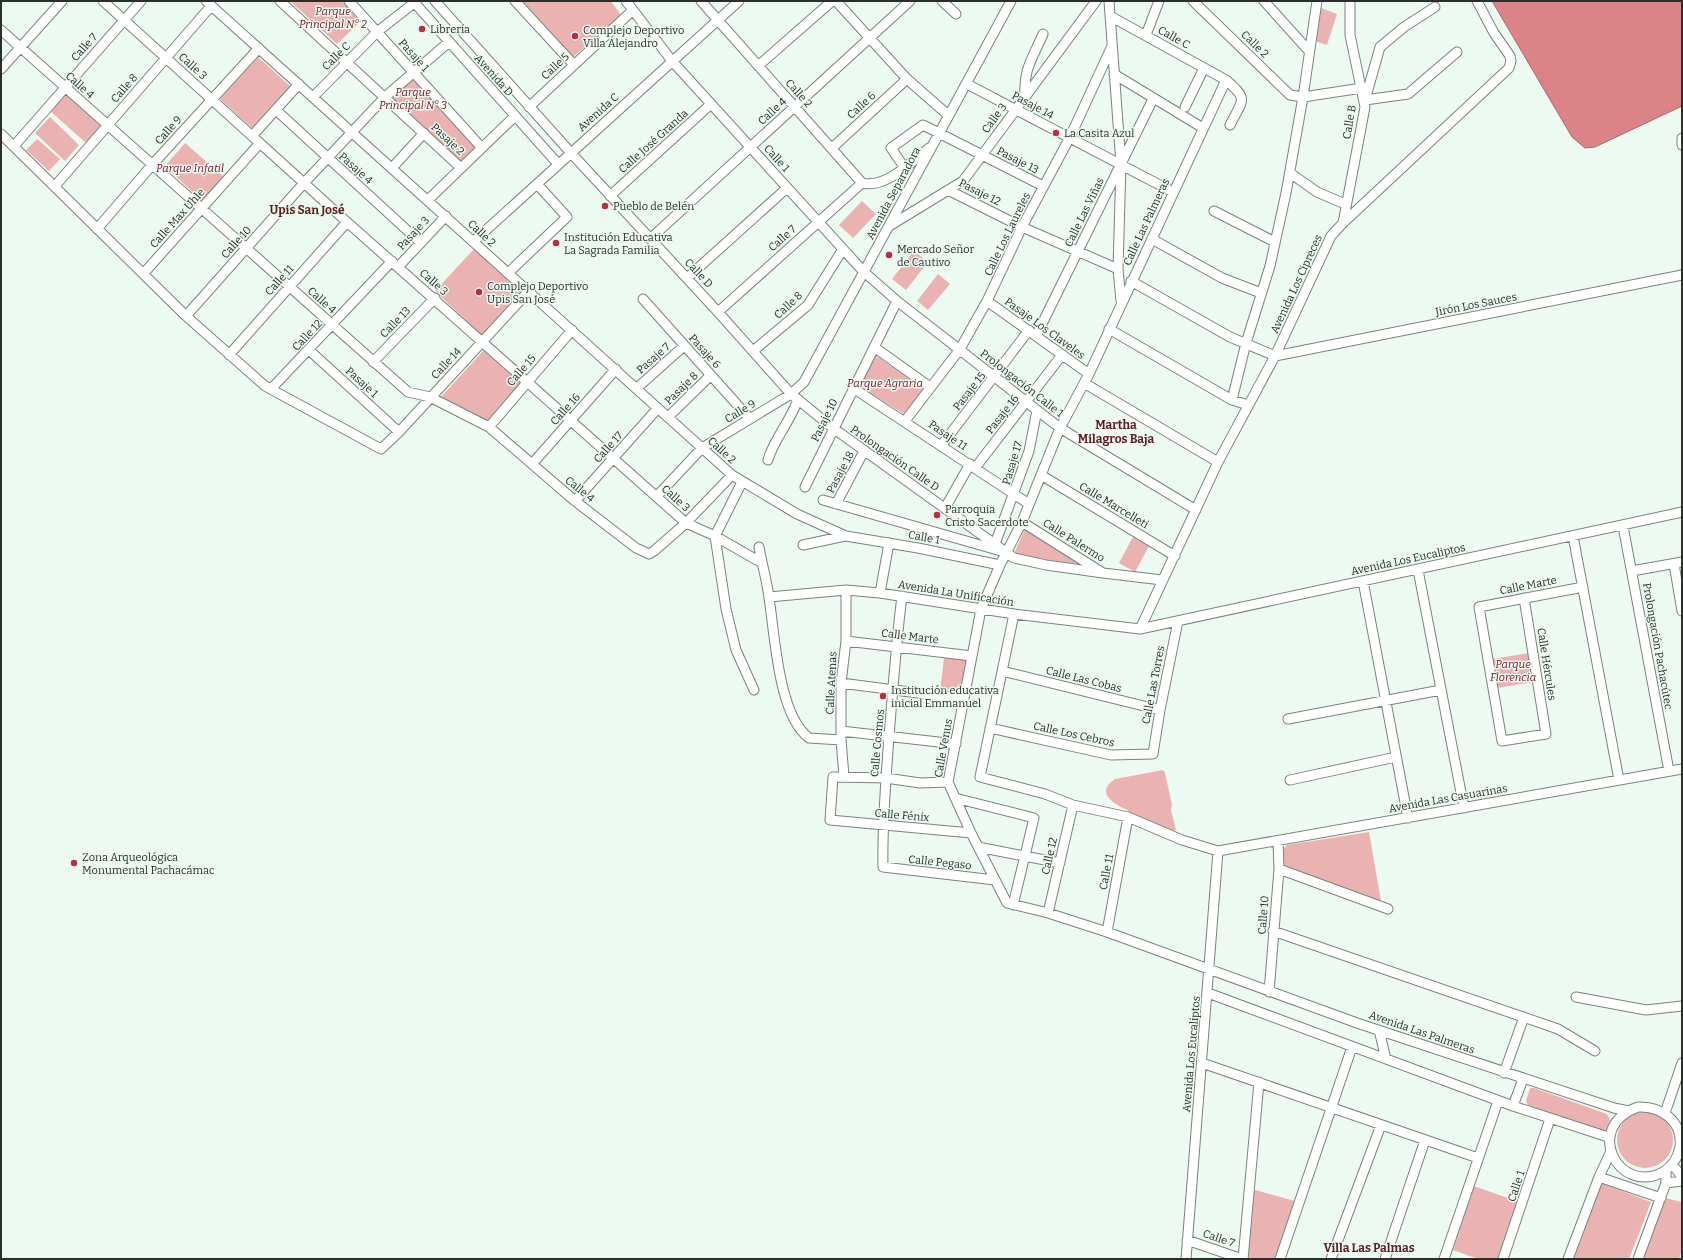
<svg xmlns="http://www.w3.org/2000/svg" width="1683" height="1260" viewBox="0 0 1683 1260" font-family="Bitter,serif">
<rect width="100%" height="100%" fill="#edfaf1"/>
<path fill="#ebb2b2" d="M 290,1 L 342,1 L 360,22 L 337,44 Z
M 522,1 L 611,1 L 621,15 L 573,57 Z
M 1321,8 L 1337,14 L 1327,45 L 1311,40 Z
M 258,57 L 290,86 L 252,128 L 220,99 Z
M 414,78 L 479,148 L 461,163 L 391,99 Z
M 65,93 L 101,126 L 86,143 L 50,111 Z
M 50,117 L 79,145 L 65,161 L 35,133 Z
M 37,139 L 60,159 L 49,171 L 26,150 Z
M 185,143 L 223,176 L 202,201 L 165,166 Z
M 862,201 L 876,214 L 853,238 L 839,225 Z
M 475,248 L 523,293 L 483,336 L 435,291 Z
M 914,251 L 928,262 L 906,290 L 892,279 Z
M 938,274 L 950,284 L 928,310 L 917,301 Z
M 484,350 L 522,383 L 488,421 L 440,398 Z
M 875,355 L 924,389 L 904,414 L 859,386 Z
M 1026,527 L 1081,564 L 1018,556 L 1015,551 Z
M 1133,537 L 1149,546 L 1135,572 L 1119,563 Z
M 1529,653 L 1534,682 L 1497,688 L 1492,659 Z
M 944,658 L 967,660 L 963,693 L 940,691 Z
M 1163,770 L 1165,773 L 1172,805 L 1171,810 L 1176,830 L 1172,831 C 1160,827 1144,824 1134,817 C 1131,814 1129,810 1125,809 C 1111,802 1096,792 1115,779 Z
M 1369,832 L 1381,901 L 1285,868 L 1282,865 L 1284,848 L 1287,845 Z
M 1530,1088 L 1534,1088 L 1607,1114 L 1610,1120 L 1605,1131 L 1601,1132 L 1528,1105 L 1526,1101 Z
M1617 1140a28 28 0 1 1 56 0a28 28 0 1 1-56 0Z
M 1601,1183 L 1651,1202 L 1629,1259 L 1573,1259 Z
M 1474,1186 L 1519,1202 L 1500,1259 L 1478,1259 L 1453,1250 Z
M 1252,1189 L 1298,1202 L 1277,1259 L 1254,1259 L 1246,1257 Z
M 1665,1198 L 1682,1202 L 1682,1250 L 1679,1259 L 1642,1259 Z"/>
<path fill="#db8386" stroke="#a66a6b" d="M 1492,1 L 1682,1 L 1682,106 L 1595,147 L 1585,148 L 1572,137 Z"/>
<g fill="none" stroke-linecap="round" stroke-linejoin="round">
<defs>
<path id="street" d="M 103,1 L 347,222 L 686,523 L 715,536 L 762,563
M 206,1 L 732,475 L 797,514 L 846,536 L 918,548 L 1000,565 L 1022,522 L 1060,428 L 1089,374 L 1226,80
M 280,1 L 461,168
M 349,1 L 482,148
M 413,1 L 558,164
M 435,1 L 571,153 L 718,312 L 791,394 L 833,428 L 1014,558 L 1046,565 L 1103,573
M 515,1 L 574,65
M 626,1 L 672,61 L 863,271 L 897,301 L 1060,428 L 1196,510
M 701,1 L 862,183
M 836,1 L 907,79 L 948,115
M 942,1 L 956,14
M 1109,1 L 1121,164 L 1118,269 L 1121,301
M 1193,1 L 1290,95 L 1303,97 L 1362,88
M 1264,1 L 1309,51
M 1435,7 L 1404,27 L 1380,47 L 1365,100 L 1408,94 L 1457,52
M 1110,16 L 1226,80 C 1249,100 1243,99 1230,125
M 1,30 L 408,392 L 430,397 L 489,427 L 575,501 L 636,548 L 649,554 L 654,551 L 686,523 L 732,475
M 1146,35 L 1159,1
M 758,66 L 832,1
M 1,69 L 62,1
M 1114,74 L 1203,128
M 967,84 L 1173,192
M 1025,96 C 1023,70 1033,57 1043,34
M 313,97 L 377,32 L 414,3
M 529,107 L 632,11
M 1185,107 L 1204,68
M 276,110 L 421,243
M 1,134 L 186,316 L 265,386 L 381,449 L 399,432 L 528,292
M 252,136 L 299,84
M 1682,138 L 1682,145
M 14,146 L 141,1
M 832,148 L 907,79
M 904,167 L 891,148 L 923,125 L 1043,186
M 392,168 L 424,133
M 1290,173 L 1317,192 L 1345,204
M 862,183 C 886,189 912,161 929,148
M 55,186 L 211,6
M 948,190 L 1022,227 L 1118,269
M 610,196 L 711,104
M 428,200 L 515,116
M 1214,211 L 1275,242
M 1343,223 L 1365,107 L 1350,35 L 1350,1
M 891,225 L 963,181 L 1096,1
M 97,229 L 152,165 L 259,48
M 650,239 L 910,1
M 1152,239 L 1222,278 L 1261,293
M 474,241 L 739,1
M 398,267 L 446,216
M 508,273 L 567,217 L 537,184
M 143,274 L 260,143
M 687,278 L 787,188
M 1131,281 L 1230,337 L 1275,356 L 1682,275
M 643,299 L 750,419
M 987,301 L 1089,374
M 718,312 L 862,183
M 186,316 L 304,183 L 385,97 L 449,42
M 1109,329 L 1232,400 L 1248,405
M 1036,336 L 1153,99
M 874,347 L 930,387
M 309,350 L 399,432
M 753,351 L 808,305 L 843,249
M 229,355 L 347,222
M 373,362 L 435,298
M 1084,383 L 1218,462
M 637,388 L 684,346
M 853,388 L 1029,504
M 271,389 L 392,261
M 1232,400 L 1246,343 L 1270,266 L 1286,193 L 1303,97 L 1317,1
M 668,417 L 711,375
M 905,421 L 960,349 L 987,301 L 1022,227 L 1070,137 L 1112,46
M 489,427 L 572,330
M 941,446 L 1029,330
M 768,460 C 773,440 791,421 798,399
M 532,464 L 616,369
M 975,468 L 1062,355
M 1041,475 L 1175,556
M 742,482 L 715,536 L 726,609 L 736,650 L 754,690
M 805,487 L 897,301
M 657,496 L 702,448 L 791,394 L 804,382 L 1011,1
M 823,500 L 1001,551
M 575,501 L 658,408
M 836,504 L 864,451
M 945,508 L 970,464
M 1022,522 L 1103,573 L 1162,580
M 1623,526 L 1669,771
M 1573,536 L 1619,780
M 995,544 L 1029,451 L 1037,410
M 803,545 L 845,536
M 759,547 C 762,564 767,581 769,598 C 775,635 778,715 809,738 L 841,740
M 1674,564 L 1682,611
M 1000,565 L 981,609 L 948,782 L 971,833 L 1007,903 L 1048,913 L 1107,932 L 1357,1023 L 1614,1108 L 1629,1111
M 1418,570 L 1464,808
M 1632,571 L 1682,562
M 1363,581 L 1408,818
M 880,593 L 889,543
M 902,596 C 896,643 893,689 889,736 C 886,780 882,823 883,867 L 995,880
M 769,597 L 846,590 L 880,593 L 1014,614 L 1140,629 L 1682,512
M 1524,598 L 1546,734 L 1502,741 L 1479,607 L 1583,587
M 1014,614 L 980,777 L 1045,794 L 1073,805 L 1128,817 L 1182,840 L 1218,851 L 1682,769
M 1140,629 L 1218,462 L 1275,356 L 1331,236 L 1343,223 L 1509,68 L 1511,61 L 1510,56 L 1494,33 L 1477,1
M 846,641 L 972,656
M 1002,671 L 1160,710
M 841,683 L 964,699
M 1288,719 L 1441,690
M 990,728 L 1111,755 L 1153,754 L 1160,710 L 1178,621
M 841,731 L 956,744
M 844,776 L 841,740 L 841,683 L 846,641 L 846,590
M 1290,780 L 1396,757
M 948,782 L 920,783 L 886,778 L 833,777 L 830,820 L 971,833
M 955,798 L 1034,818 L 1013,905
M 978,847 L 1060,863
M 1279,869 L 1388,909
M 1048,913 L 1073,805
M 1273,931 L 1558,1029 L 1595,1051
M 1107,932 L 1128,817
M 1269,992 L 1279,869 L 1278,841
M 1208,993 L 1513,1106 L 1608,1137
M 1576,997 L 1646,1010 L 1682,1006
M 1379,1030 L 1386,1059
M 1202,1063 L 1478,1158
M 1504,1073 L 1524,1017
M 1513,1106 L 1523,1079
M 1638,1107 C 1661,1106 1683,1121 1680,1147 C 1678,1157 1672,1167 1663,1172 C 1619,1196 1582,1127 1638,1107 Z
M 1665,1113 L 1682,1063
M 1672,1164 L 1682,1177
M 1599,1177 L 1661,1198
M 1666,1183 L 1682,1181
M 1187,1240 L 1242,1259
M 1186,1259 L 1218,851
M 1243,1259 L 1259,1082
M 1280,1259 L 1352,1047
M 1331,1259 L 1381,1125
M 1385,1259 L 1425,1140
M 1444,1259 L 1498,1101
M 1503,1259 L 1550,1119
M 1568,1259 L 1599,1177 L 1611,1151
M 1638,1259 L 1666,1183 L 1666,1171"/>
</defs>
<use href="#street" stroke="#78847d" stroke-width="11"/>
<use href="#street" stroke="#fff" stroke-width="9"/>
</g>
<g fill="#bc2b42" stroke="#edfaf1" stroke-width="1.5">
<circle cx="422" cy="29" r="4"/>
<circle cx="575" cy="36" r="4"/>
<circle cx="1056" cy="133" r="4"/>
<circle cx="605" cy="206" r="4"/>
<circle cx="556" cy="243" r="4"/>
<circle cx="889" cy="255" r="4"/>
<circle cx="479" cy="292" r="4"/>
<circle cx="937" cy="515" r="4"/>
<circle cx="883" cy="696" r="4"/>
<circle cx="74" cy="863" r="4"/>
</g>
<g text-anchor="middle" stroke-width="3" stroke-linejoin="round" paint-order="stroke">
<g font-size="11" font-style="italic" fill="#7a1025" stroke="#edfaf1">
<text x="333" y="15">Parque<tspan x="333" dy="13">Principal N° 2</tspan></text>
<text x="413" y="96">Parque<tspan x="413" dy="13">Principal N° 3</tspan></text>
<text x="190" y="172">Parque Infatil</text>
<text x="885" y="387">Parque Agraria</text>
<text x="1513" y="668">Parque<tspan x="1513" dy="13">Florencia</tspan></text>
</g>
<g font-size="11" fill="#2a2f2c" stroke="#edfaf1" text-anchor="start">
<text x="430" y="33">Librería</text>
<text x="583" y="34">Complejo Deportivo<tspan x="583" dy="13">Villa Alejandro</tspan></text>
<text x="1064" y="137">La Casita Azul</text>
<text x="613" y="210">Pueblo de Belén</text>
<text x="564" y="241">Institución Educativa<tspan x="564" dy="13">La Sagrada Familia</tspan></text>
<text x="897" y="253">Mercado Señor<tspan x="897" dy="13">de Cautivo</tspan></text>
<text x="487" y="290">Complejo Deportivo<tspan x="487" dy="13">Upis San José</tspan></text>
<text x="945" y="513">Parroquia<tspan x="945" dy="13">Cristo Sacerdote</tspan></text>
<text x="891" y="694">Institución educativa<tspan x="891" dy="13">inicial Emmanuel</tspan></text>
<text x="82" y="861">Zona Arqueológica<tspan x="82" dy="13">Monumental Pachacámac</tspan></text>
</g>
<g font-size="11" fill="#2a2f2c" stroke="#edfaf1">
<text transform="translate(1174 37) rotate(29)" y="4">Calle C</text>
<text transform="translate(1255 44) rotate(44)" y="4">Calle 2</text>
<text transform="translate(84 47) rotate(-48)" y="4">Calle 7</text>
<text transform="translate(414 55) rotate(48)" y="4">Pasaje 1</text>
<text transform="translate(336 56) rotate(-45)" y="4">Calle C</text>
<text transform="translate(193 66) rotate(42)" y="4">Calle 3</text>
<text transform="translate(555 66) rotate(-43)" y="4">Calle 5</text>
<text transform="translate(494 75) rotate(48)" y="4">Avenida D</text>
<text transform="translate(80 85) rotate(42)" y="4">Calle 4</text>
<text transform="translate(124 88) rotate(-49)" y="4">Calle 8</text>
<text transform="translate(799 93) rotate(48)" y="4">Calle 2</text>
<text transform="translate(861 105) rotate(-43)" y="4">Calle 6</text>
<text transform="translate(1033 105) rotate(28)" y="4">Pasaje 14</text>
<text transform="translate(772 111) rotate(-43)" y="4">Calle 4</text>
<text transform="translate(598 112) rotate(-42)" y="4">Avenida C</text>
<text transform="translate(994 118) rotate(-54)" y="4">Calle 3</text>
<text transform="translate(1349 122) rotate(-80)" y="4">Calle B</text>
<text transform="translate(168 130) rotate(-48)" y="4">Calle 9</text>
<text transform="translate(448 139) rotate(43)" y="4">Pasaje 2</text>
<text transform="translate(653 141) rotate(-42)" y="4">Calle José Granda</text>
<text transform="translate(777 158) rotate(48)" y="4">Calle 1</text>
<text transform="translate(1018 160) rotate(27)" y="4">Pasaje 13</text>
<text transform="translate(356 168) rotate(42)" y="4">Pasaje 4</text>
<text transform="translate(980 192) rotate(27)" y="4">Pasaje 12</text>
<text transform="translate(893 193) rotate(-62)" y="4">Avenida Separadora</text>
<text transform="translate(1084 212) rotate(-64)" y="4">Calle Las Viñas</text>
<text transform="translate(177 218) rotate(-48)" y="4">Calle Max Uhle</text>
<text transform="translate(1146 222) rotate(-65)" y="4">Calle Las Palmeras</text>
<text transform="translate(413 233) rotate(-47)" y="4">Pasaje 3</text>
<text transform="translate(482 233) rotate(43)" y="4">Calle 2</text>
<text transform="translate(1007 234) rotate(-64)" y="4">Calle Los Laureles</text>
<text transform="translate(782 238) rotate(-42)" y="4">Calle 7</text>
<text transform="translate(236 242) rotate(-48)" y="4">Calle 10</text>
<text transform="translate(699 273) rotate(47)" y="4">Calle D</text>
<text transform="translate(279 280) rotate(-48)" y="4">Calle 11</text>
<text transform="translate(434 282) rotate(41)" y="4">Calle 3</text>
<text transform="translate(1296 284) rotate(-65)" y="4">Avenida Los Cipreces</text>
<text transform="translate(322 300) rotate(42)" y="4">Calle 4</text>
<text transform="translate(1476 304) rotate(-11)" y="4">Jirón Los Sauces</text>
<text transform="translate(788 305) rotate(-43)" y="4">Calle 8</text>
<text transform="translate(395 322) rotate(-46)" y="4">Calle 13</text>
<text transform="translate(1045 328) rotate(36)" y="4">Pasaje Los Claveles</text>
<text transform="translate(307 335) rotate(-47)" y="4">Calle 12</text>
<text transform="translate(705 351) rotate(48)" y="4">Pasaje 6</text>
<text transform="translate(653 358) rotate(-41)" y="4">Pasaje 7</text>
<text transform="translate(446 363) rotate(-47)" y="4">Calle 14</text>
<text transform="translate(521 370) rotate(-49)" y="4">Calle 15</text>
<text transform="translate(362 382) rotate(42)" y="4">Pasaje 1</text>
<text transform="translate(1022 383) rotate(38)" y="4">Prolongación Calle 1</text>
<text transform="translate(681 388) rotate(-44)" y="4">Pasaje 8</text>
<text transform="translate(969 391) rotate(-52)" y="4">Pasaje 15</text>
<text transform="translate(565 409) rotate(-48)" y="4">Calle 16</text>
<text transform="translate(740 411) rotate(-31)" y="4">Calle 9</text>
<text transform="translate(1002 414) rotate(-52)" y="4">Pasaje 16</text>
<text transform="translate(824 420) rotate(-64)" y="4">Pasaje 10</text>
<text transform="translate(948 435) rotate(34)" y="4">Pasaje 11</text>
<text transform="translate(608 447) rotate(-48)" y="4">Calle 17</text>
<text transform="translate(722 450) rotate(42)" y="4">Calle 2</text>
<text transform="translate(895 458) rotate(35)" y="4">Prolongación Calle D</text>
<text transform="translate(1012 463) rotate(-73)" y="4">Pasaje 17</text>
<text transform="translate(840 472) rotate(-62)" y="4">Pasaje 18</text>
<text transform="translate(580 489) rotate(39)" y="4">Calle 4</text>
<text transform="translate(676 498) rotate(42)" y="4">Calle 3</text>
<text transform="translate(1114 505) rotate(31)" y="4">Calle Marcelleti</text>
<text transform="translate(924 537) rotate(11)" y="4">Calle 1</text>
<text transform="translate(1074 540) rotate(32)" y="4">Calle Palermo</text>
<text transform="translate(1408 559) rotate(-12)" y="4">Avenida Los Eucaliptos</text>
<text transform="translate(1528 585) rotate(-11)" y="4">Calle Marte</text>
<text transform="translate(956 593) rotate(9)" y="4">Avenida La Unificación</text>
<text transform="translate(910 636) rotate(7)" y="4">Calle Marte</text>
<text transform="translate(1658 646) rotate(80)" y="4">Prolongación Pachacútec</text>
<text transform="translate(1547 664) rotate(81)" y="4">Calle Hércules</text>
<text transform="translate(1084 679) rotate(14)" y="4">Calle Las Cobas</text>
<text transform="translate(831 683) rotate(-87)" y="4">Calle Atenas</text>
<text transform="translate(1153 685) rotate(-79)" y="4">Calle Las Torres</text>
<text transform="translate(1074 734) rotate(12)" y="4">Calle Los Cebros</text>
<text transform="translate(877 743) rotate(-85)" y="4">Calle Cosmos</text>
<text transform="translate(943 748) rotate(-80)" y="4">Calle Venus</text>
<text transform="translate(1448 798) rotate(-10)" y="4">Avenida Las Casuarinas</text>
<text transform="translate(902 815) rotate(5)" y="4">Calle Fénix</text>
<text transform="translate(1049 856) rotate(-77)" y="4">Calle 12</text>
<text transform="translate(940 862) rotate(6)" y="4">Calle Pegaso</text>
<text transform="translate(1106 872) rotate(-79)" y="4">Calle 11</text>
<text transform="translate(1263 915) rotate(-85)" y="4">Calle 10</text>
<text transform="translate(1422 1032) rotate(19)" y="4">Avenida Las Palmeras</text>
<text transform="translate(1191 1054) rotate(-85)" y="4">Avenida Los Eucaliptos</text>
<text transform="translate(1516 1186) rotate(-72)" y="4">Calle 1</text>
<text transform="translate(1219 1238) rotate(19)" y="4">Calle 7</text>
</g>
<g font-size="12" font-weight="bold" fill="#601b23" stroke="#edfaf1">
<text x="307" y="214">Upis San José</text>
<text x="1116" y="429">Martha<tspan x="1116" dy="14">Milagros Baja</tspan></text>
<text x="1369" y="1252">Villa Las Palmas</text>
</g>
</g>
<rect width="1683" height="1260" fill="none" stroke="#2a2f2c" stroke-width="4"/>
</svg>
